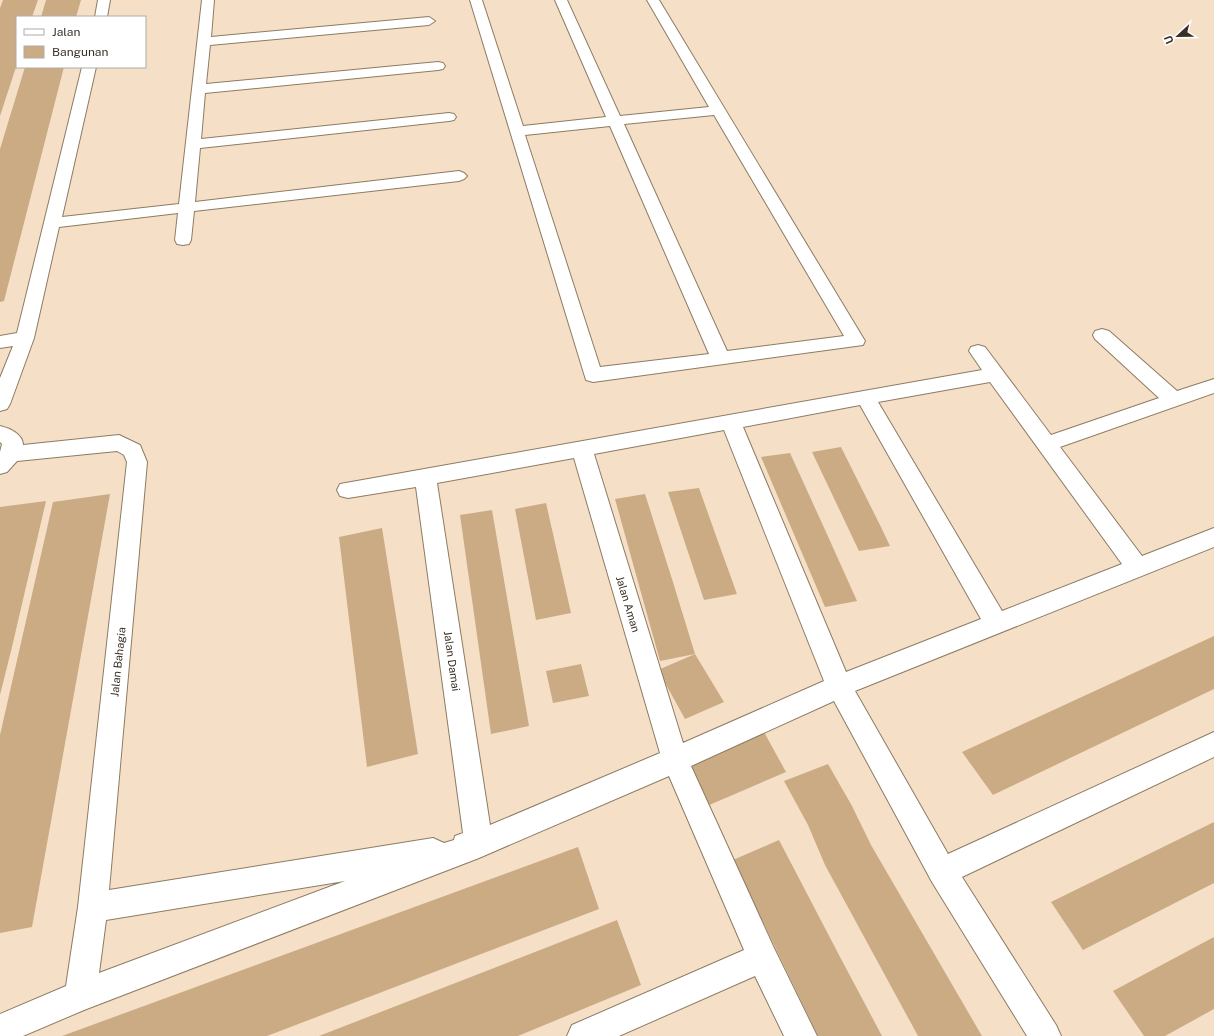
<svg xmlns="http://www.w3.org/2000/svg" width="1214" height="1036" viewBox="0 0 1214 1036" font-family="'Public Sans',sans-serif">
<rect width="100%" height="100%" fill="#f5e0c7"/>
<path fill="#cbab84" d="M 3,0 L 38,0 L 32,17 L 17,17 L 17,64 L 0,116 L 0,8 Z
M 46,0 L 81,0 L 76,17 L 41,17 Z
M 25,67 L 64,67 L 4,301 L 0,302 L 0,149 Z
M 841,447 L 880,525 L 890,546 L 859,551 L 812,452 Z
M 790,453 L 826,532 L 857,601 L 825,607 L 761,457 Z
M 699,488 L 720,547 L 737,594 L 704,600 L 668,492 Z
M 110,494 L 32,927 L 0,933 L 0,735 L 53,502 Z
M 645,494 L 672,579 L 695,654 L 660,661 L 615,499 Z
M 46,501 L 12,647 L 0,695 L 0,507 Z
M 546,503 L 571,613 L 536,620 L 515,509 Z
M 492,510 L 529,726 L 491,734 L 460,515 Z
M 382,528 L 418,754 L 367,767 L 339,537 Z
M 1214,636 L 1214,689 L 993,795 L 962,752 Z
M 695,654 L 724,702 L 685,719 L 658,670 Z
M 581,664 L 589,696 L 553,703 L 546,671 Z
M 764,732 L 786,772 L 707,806 L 687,764 Z
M 828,764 L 852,806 L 871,845 L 982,1036 L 918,1036 L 825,865 L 808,825 L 784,781 Z
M 1214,822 L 1214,883 L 1083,950 L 1051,902 Z
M 779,840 L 839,955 L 882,1036 L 818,1036 L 733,860 Z
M 578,847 L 599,909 L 267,1036 L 62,1036 Z
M 617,920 L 641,985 L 518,1036 L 319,1036 Z
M 1214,937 L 1214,1009 L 1165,1036 L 1144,1036 L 1113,991 Z"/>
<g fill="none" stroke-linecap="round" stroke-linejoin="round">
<defs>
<path id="minor" d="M 98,0 L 110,0 L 107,17 L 95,17 Z
M 202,0 L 214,0 L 211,37 L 429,17 L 435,21 L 429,25 L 210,45 L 206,84 L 438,62 L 443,63 L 445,66 L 443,69 L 438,70 L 205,93 L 201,139 L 449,113 L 454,114 L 456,117 L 454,120 L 449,121 L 200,148 L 195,202 L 459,171 L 464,173 L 467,176 L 464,179 L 459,181 L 194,211 L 191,240 L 189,244 L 183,245 L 177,244 L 175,240 L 178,213 L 59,227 L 34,338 L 10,404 L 7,409 L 0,411 L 0,378 L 13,346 L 0,348 L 0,336 L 17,333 L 82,67 L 96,67 L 62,217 L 179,204 Z
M 470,0 L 482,0 L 523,126 L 606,117 L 555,0 L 567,0 L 620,116 L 709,107 L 647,0 L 659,0 L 865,341 L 863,345 L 593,382 L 586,380 ZM 714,115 L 844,336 L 727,351 L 624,124 ZM 610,126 L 709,354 L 600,367 L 525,135 Z
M 1102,329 L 1109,331 L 1177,391 L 1214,379 L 1214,393 L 1060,447 L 1142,556 L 1214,528 L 1214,547 L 855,691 L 948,854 L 1214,732 L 1214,757 L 962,877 L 1056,1025 L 1061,1036 L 1027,1036 L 932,882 L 834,701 L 691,766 L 773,946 L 817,1036 L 784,1036 L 755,976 L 619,1036 L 567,1036 L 572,1025 L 744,950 L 669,776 L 479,858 L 84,1010 L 23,1036 L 0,1036 L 0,1014 L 66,986 L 78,907 L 127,462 L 124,455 L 117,451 L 17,461 L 7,472 L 0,474 L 0,452 L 2,444 L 0,442 L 0,426 C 9,428 23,434 23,445 L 119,435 L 140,445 L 147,462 L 109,890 L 433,838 L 444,843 L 454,840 L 455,836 L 463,833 L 416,487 L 348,498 L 340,496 L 337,490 L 340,484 L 982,370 L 969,351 L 971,347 L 978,345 L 985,347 L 1051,435 L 1159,398 L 1095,339 L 1093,335 L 1095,331 ZM 990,382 L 1122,564 L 1002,611 L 878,402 ZM 860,405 L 981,619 L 846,672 L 743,427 ZM 724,430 L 824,681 L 683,743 L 594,454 ZM 574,458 L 660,753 L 490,825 L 437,483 ZM 345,881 L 99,973 L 106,920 Z"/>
</defs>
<use href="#minor" stroke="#8d7b63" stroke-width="2"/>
<use href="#minor" fill="#fff" fill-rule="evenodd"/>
</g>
<g text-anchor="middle" stroke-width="4" stroke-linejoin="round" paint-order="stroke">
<g font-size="11" fill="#383026" stroke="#fff">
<text transform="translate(628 604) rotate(73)" y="4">Jalan Aman</text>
<text transform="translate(452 661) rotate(82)" y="4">Jalan Damai</text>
<text transform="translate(118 662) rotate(-84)" y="4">Jalan Bahagia</text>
</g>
</g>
<rect x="16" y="16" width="130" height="52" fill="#ffffff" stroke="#afaca8"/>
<rect x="24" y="29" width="20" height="6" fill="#ffffff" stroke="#afaca8"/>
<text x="52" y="36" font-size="12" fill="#383026">Jalan</text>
<rect x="24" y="46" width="20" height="12" fill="#cbab84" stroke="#afaca8"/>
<text x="52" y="56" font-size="12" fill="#383026">Bangunan</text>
<g transform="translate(1178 36) rotate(248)" stroke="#ffffff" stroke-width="3" paint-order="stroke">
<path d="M0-3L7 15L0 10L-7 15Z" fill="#383026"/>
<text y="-6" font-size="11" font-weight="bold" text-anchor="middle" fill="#383026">U</text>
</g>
</svg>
